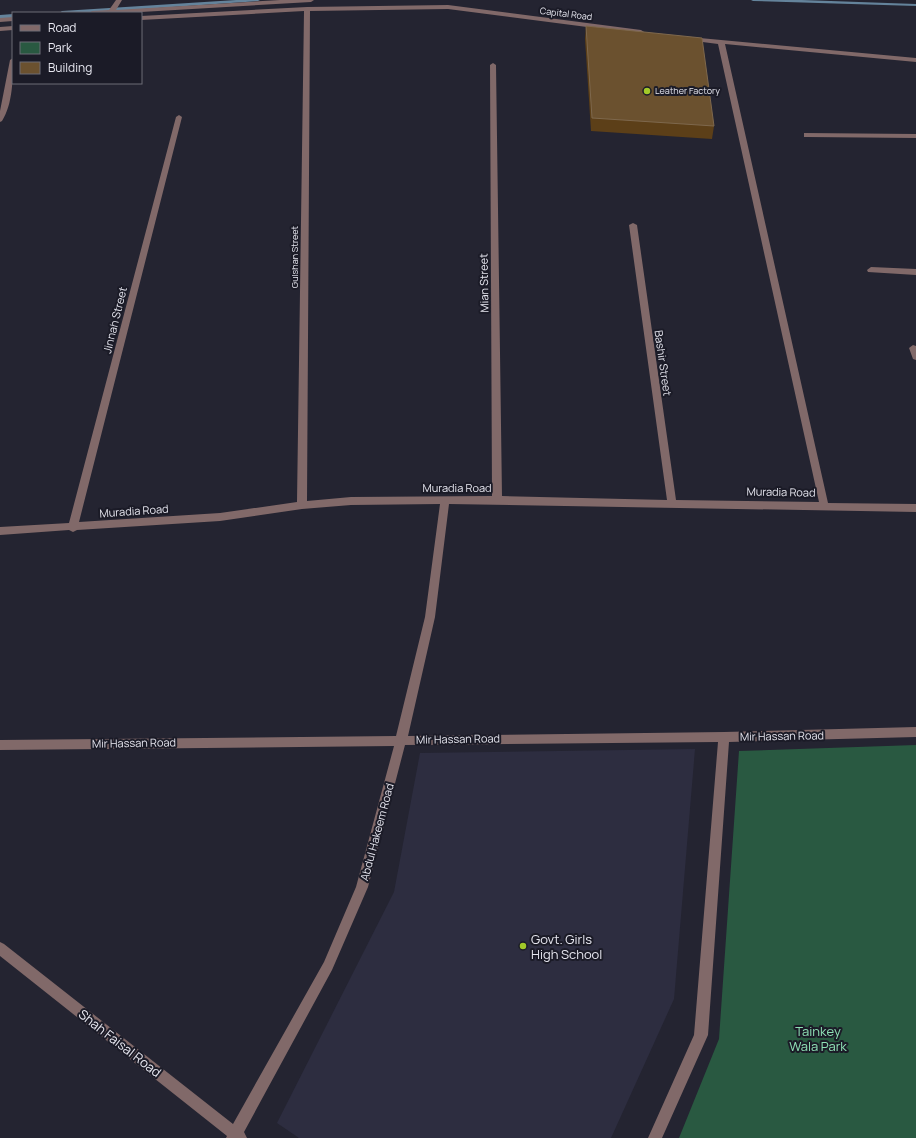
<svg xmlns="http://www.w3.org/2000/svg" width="916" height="1138" viewBox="0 0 916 1138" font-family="Manrope,sans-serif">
<rect width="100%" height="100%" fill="#242431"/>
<path fill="#2d2d40" d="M 695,749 L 674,999 L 611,1138 L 299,1138 L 277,1123 L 394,892 L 420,753 Z"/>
<path fill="#295941" d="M 916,745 L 916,1138 L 679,1138 L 719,1039 L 739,751 Z"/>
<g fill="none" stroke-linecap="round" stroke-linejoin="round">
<path fill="#64839b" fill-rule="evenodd" d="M 236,0 L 260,0 L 258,1 L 85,13 L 59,13 L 62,11 Z
M 751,0 L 802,0 L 916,4 L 916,6 L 753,1 Z
M 13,14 L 13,18 L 0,19 L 0,15 Z"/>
<path fill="#816969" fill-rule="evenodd" d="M 116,0 L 122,0 L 116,10 L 280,0 L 314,0 L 311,2 L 124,13 L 89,13 L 92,11 L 109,10 Z
M 448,5 L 641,30 L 644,32 L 641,34 L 448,9 L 310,11 L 307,501 L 351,497 L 492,496 L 490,65 L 493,63 L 496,65 L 502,496 L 667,500 L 629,225 L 633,223 L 637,225 L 676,500 L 819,502 L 718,44 L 687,40 L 687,38 L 689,37 L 916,58 L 916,62 L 725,44 L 828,503 L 916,504 L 916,512 L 449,504 L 435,617 L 408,736 L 724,732 L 916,727 L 916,737 L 729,742 L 708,1035 L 662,1138 L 648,1138 L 694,1035 L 718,742 L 405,745 L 368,887 L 332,970 L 244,1132 L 247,1138 L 226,1138 L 227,1136 L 0,956 L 0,942 L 4,944 L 233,1124 L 324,962 L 356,887 L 394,746 L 0,750 L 0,740 L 396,736 L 425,617 L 440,504 L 351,505 L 302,509 L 220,521 L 77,530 L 73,532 L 69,530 L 0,535 L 0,527 L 69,523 L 176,117 L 179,115 L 182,117 L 79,522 L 220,513 L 297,502 L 304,11 L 141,20 L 141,16 L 307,7 Z
M 13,17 L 13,21 L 0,22 L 0,18 Z
M 13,26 L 13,30 L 0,31 L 0,27 Z
M 13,58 C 13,78 13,104 2,121 L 0,122 L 0,111 L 10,60 Z
M 804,133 L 916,134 L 916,138 L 807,137 L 804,137 Z
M 871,267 L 916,269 L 916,275 L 868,272 L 867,270 Z
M 913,345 L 916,346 L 916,360 L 913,359 L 909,348 Z"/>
</g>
<path fill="#5c3f18" d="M 586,26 L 714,126 L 712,139 L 591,131 L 585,39 Z"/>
<path fill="#6b512f" stroke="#7e684d" d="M 586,26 L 702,38 L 714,126 L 592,118 Z"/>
<g fill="#a2c929" stroke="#1b1b27" stroke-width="1.5">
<circle cx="647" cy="91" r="4"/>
<circle cx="523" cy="946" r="4"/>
</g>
<g text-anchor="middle" stroke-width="4" stroke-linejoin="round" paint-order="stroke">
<g font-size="9" fill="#e6e6ef" stroke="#1b1b27">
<text transform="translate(566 14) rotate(7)" y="3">Capital Road</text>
<text transform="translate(295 257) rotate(-90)" y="3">Gulshan Street</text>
</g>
<g font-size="9" fill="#e6e6ef" stroke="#1b1b27" text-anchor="start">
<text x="655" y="94">Leather Factory</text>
</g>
<g font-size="11" fill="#e6e6ef" stroke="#1b1b27">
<text transform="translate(484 283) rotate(-91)" y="4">Mian Street</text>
<text transform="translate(115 320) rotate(-76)" y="4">Jinnah Street</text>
<text transform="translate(663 363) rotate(82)" y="4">Bashir Street</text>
<text x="457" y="492">Muradia Road</text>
<text transform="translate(781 492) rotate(1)" y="4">Muradia Road</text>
<text transform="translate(134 511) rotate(-4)" y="4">Muradia Road</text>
<text transform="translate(782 736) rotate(-1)" y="4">Mir Hassan Road</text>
<text transform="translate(458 739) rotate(-1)" y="4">Mir Hassan Road</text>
<text transform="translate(134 743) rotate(-1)" y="4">Mir Hassan Road</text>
<text transform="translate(377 832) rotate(-75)" y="4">Abdul Hakeem Road</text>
</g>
<g font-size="13" fill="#e6e6ef" stroke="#1b1b27" text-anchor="start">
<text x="531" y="944">Govt. Girls<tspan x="531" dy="15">High School</tspan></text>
</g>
<g font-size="13" fill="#8ee0b5" stroke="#1b1b27">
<text x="818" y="1036">Tainkey<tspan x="818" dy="15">Wala Park</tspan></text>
</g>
<g font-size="13" fill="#e6e6ef" stroke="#1b1b27">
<text transform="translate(120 1043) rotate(38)" y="5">Shah Faisal Road</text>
</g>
</g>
<rect x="12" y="12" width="130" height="72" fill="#1b1b27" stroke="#6c6c77"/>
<rect x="20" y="25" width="20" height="6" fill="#816969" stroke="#6c6c77"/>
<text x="48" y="32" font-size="12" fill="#e6e6ef">Road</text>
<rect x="20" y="42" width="20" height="12" fill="#295941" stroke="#6c6c77"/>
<text x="48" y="52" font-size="12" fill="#e6e6ef">Park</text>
<rect x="20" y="62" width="20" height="12" fill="#6b512f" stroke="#6c6c77"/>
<text x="48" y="72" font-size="12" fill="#e6e6ef">Building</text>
</svg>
